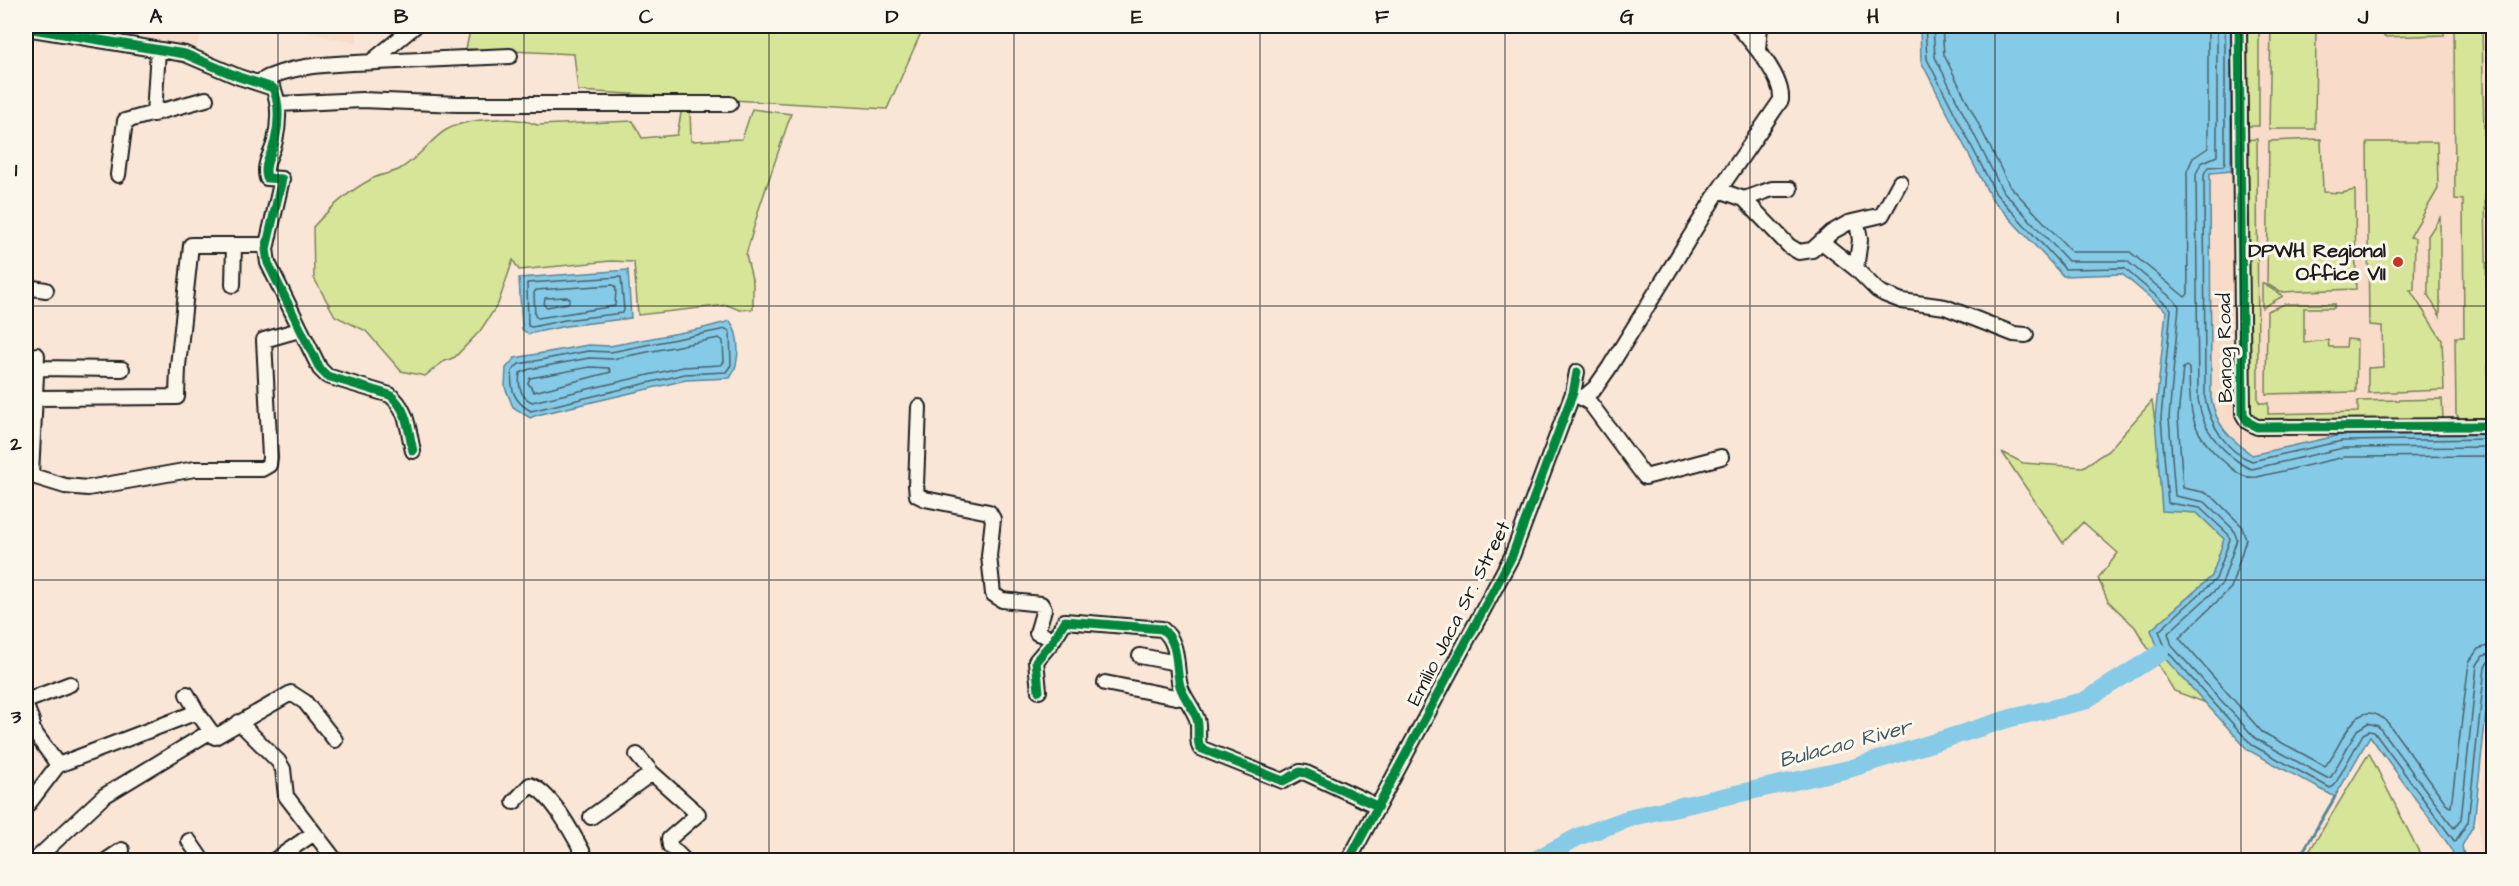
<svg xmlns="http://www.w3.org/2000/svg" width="2519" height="886" viewBox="0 0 2519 886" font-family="'Architects Daughter',sans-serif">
<rect width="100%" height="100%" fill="#f9e6d7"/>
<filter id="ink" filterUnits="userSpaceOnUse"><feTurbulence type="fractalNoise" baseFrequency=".0167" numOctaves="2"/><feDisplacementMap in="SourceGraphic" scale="12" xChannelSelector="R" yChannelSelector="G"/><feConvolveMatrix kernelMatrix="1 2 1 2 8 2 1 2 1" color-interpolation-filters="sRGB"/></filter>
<g filter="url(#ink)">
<path fill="#f8dbc8" d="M 144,26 L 205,26 L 195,49 L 142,37 Z
M 277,26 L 356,26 L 357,43 Z
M 2231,26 L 2493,26 L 2493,433 L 2341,435 L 2252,455 L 2223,431 L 2214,412 L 2211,398 L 2210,173 L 2231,171 Z
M 2493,707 L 2493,860 L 2481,860 L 2478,816 Z"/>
<path fill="#d7e598" stroke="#7a805a" stroke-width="1.5" d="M 471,26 L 924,26 L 887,109 L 578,91 L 574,54 L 466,49 Z
M 2244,26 L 2259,26 L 2259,126 L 2244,126 Z
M 2271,26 L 2316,26 L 2315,129 L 2269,129 Z
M 2384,26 L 2444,26 L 2444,35 L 2384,37 Z
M 2482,26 L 2489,418 L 2460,419 L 2456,414 L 2455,337 L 2464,337 L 2463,200 L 2455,199 L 2454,28 Z
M 690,107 L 691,141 L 742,139 L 752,109 L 791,114 L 759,209 L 746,255 L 753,283 L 753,309 L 740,310 L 727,305 L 638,315 L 634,262 L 611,261 L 519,270 L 513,260 L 498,304 L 480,331 L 455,357 L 443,362 L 425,376 L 401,371 L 366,331 L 335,316 L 314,278 L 313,227 C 330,208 347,192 370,180 C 379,174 391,174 400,169 C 419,158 432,138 446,130 C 467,118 515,115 537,125 L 633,121 L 642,138 L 677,135 L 682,108 Z
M 2257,139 L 2258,400 L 2260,403 L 2268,403 L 2268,414 L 2358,412 L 2358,401 L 2442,399 L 2443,419 L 2260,423 L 2251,416 L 2248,408 L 2244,140 Z
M 2321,139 L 2323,192 L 2342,193 L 2355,190 L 2356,289 L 2280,292 L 2267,284 L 2269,141 Z
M 2367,142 L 2437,142 L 2438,189 L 2410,237 L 2415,238 L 2414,290 L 2410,290 L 2442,340 L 2444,390 L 2368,393 L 2368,368 L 2383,367 L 2382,326 L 2369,325 Z
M 2440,217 L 2440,316 L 2428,295 L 2428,236 Z
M 2262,283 L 2283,296 L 2262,308 Z
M 2285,304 L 2335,304 L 2334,308 L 2304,308 L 2304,343 L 2328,340 L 2329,347 L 2346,347 L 2347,339 L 2357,340 L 2356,392 L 2266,394 L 2267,311 Z
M 2152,401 L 2166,498 L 2225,522 L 2238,715 L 2174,691 L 2135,627 L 2108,601 L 2098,578 L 2118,553 L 2083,522 L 2063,543 L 2002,452 L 2023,463 L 2083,467 L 2108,451 Z
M 2369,753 L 2421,856 L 2418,860 L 2304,860 Z"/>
<path fill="#85cae6" stroke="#5b8495" stroke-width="1.5" d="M 1920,26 L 2231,26 L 2231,171 L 2210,173 L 2211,398 C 2217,428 2229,437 2252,455 L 2341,435 L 2493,433 L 2494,640 L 2474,824 L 2462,846 L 2465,860 L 2455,860 L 2451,848 L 2370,736 L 2335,797 L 2248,750 L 2160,653 L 2151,630 L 2212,576 L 2224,539 L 2197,513 L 2162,511 L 2155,418 L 2166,311 L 2122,274 L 2063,276 L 1991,198 L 1921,61 Z
M 628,270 L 631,318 L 566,326 L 528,334 L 522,329 L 519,278 Z
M 730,321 C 741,336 740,364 730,378 L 686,380 L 537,415 L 530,418 L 513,407 L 505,387 L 506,368 L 515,358 L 588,345 L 610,346 L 700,329 Z"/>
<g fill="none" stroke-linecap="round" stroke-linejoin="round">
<path stroke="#46626d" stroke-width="1.5" d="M 1925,26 L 1927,59 L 1996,194 L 2065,269 L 2124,268 L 2171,309 L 2161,418 L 2168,503 L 2200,508 L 2228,534 L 2230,539 L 2216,579 L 2159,631 L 2166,650 L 2252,745 L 2330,788 L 2334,786 L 2363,734 L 2369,731 L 2374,732 L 2455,842 L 2468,822 L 2485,667 L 2488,662 L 2494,661
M 1933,26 L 1935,57 L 2002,190 L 2068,261 L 2127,261 L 2174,300 L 2179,306 L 2169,418 L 2175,496 L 2205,502 L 2233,529 L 2237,539 L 2222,584 L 2168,633 L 2172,646 L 2256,739 L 2327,778 L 2331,777 L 2357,730 L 2368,723 L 2378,726 L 2454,828 L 2461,820 L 2477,665 L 2483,656 L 2494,653
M 1942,26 L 1944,55 L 2009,185 L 2072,252 L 2130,252 L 2185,297 L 2188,294 L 2187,171 L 2193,158 L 2208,148 L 2208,26
M 2217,26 L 2217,156 L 2201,163 L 2196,174 L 2198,399 C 2202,424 2212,440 2231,456 C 2238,461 2243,467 2252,469 L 2343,448 L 2494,447
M 2225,26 L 2225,163 L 2223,166 L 2208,167 L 2204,174 L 2205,398 C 2210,424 2226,452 2252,461 L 2342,441 L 2494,439
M 621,277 L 624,310 L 623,313 L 565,320 L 532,327 L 528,326 L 527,283 Z
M 613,285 L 616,288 L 615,306 L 538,318 L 535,316 L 534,293 L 536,290 Z
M 567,297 L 570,299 L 568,303 L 547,307 L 544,305 L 545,298 Z
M 726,329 L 730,332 L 731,365 L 726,372 L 685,374 L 531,411 C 514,402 510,389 512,371 L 519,364 L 588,351 L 611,352 Z
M 719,338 L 723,341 L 724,362 L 721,365 L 683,367 L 532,402 C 520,397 518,385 520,373 L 530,369 L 589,358 L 612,359 Z
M 590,367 L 609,368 L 611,372 L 534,392 L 528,383 L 530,378 Z
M 2494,456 L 2344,457 L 2257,477 C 2245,479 2237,473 2228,465 C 2190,434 2190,415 2189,368 L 2186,366 L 2183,368 L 2178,418 L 2183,488 L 2203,492 L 2212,496 L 2241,525 L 2246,539 L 2231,588 L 2179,638 L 2262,732 L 2325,766 C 2341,750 2355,689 2388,723 L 2448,806 L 2451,807 L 2469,662 L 2478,649 L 2494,644"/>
<path stroke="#5b8495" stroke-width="3" d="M 2298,860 L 2335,797"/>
<path stroke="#85cae6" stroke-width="18" d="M 1535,860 L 1580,836 L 1636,816 L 1849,769 L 2011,718 L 2084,701 L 2160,653"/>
<defs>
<path id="minor" d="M 2239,26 L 2243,414 L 2248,422 L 2257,427 L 2494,426
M 26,28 L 185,54 L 239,77 L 273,88 C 280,103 279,124 275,141 C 272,154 263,164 267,178 L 282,179 L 266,249 L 268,263 L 320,369 L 327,376 L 390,395 C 408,409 408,430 413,451
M 1758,50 L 1760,26
M 371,62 L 415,26
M 259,82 C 293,63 338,64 376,62 C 421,60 465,58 510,56
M 279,104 L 362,100 L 458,104 L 730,104
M 154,114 L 158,50
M 118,175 L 125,121 L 206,99
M 1719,190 L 1744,199 L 1789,246 L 1799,252 L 1812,250 L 1832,232 L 1848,223 L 1882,215 L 1900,182
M 1744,199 L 1772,189 L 1790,189
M 26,227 L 26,209
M 1822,242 L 1856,269 L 1877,290 L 1884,294 L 1902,301 L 1945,307 L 2014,334 L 2026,335
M 1856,269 L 1860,240 L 1857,222
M 233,285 L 234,245
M 26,287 L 46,290
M 36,368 L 122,369
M 1575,394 L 1590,403 L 1645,477 L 1721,457
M 35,398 L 177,397 L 178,366 L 191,245 L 267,245
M 1583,398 L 1595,388 L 1609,368 L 1719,190 L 1781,100 C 1783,76 1752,43 1738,26
M 919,407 L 916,485 L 917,495 L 925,499 L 989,512 L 993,519 L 989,556 L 993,594 L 1002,600 L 1041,604 L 1044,609 L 1037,633 L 1054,639
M 26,474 L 65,486 L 88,488 L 195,469 L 262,469 L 269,465 L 270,457 L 264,340 L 299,330
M 31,474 L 37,355
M 1140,656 L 1177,663
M 1105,683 L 1186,699
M 1039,691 L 1036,661 L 1052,642 L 1065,621 L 1162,629 C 1180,643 1175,666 1180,686 C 1184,698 1193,708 1197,719 C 1200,729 1196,738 1200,748 L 1283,781 L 1300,772 L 1306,773 L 1377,806
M 187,694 L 197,712
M 26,701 L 70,684
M 26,706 L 32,721 L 32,729 L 58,765
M 239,722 L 278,761 L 283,769 L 286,796 L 335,860
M 637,755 L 652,773 L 698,814 L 669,839 L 670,846 L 684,860
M 514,802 L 530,785 C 553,793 576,840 587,860
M 26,807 L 58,765 L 197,712 L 215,737 L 291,693 L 305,702 L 335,740
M 591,817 L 652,773
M 189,841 L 202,860
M 35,860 L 104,796 L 211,731
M 107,860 L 122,850
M 275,860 L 314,833
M 1349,860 L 1512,556 L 1573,393 L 1577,372"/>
</defs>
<use href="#minor" stroke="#1c1c1c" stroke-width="18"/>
<use href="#minor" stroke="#fbf7ec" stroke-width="14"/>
<defs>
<path id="cycleway" d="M 2239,26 L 2243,414 L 2248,422 L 2257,427 L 2494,426
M 26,28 L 185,54 L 239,77 L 273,88 C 280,103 279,124 275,141 C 272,154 263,164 267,178 L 282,179 L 266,249 L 268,263 L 320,369 L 327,376 L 390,395 C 408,409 408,430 413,451
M 1039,691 L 1036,661 L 1052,642 L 1065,621 L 1162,629 C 1180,643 1175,666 1180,686 C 1184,698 1193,708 1197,719 C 1200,729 1196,738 1200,748 L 1283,781 L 1300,772 L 1306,773 L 1377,806
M 1349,860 L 1512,556 L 1573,393 L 1577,372"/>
</defs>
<use href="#cycleway" stroke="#fbf7ec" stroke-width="13"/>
<use href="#cycleway" stroke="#00873e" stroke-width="9"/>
</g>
</g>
<path fill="none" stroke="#1c1c1c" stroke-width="1.5" stroke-opacity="0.55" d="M 278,26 L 278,860M 524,26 L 524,860M 769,26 L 769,860M 1014,26 L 1014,860M 1260,26 L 1260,860M 1505,26 L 1505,860M 1750,26 L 1750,860M 1995,26 L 1995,860M 2241,26 L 2241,860M 26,306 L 2494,306M 26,580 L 2494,580"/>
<circle fill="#c8321e" stroke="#fbf7ec" stroke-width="2" cx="2398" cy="262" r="6"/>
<g text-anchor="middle" stroke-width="6" stroke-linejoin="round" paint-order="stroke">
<g font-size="20" font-weight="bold" fill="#1c1c1c" stroke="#fbf7ec" text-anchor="end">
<text x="2386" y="257">DPWH Regional<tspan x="2386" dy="23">Office VII</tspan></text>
</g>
<g font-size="20" fill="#1c1c1c" stroke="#fbf7ec">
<text transform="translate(2224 348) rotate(-91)" y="7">Banog Road</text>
<text transform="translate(1458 613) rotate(-63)" y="7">Emilio Jaca Sr. Street</text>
</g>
<g font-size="21" font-style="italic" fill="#415963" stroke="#fbf7ec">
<text transform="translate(1845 743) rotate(-15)" y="7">Bulacao River</text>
</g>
</g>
<rect width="2519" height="886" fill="none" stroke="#fbf7ec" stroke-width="66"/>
<rect x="33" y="33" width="2453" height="820" fill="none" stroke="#1c1c1c" stroke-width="2"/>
<g font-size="20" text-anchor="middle" font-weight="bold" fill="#1c1c1c">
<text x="156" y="23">A</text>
<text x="401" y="23">B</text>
<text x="646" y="23">C</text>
<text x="892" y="23">D</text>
<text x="1137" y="23">E</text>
<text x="1382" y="23">F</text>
<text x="1627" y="23">G</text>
<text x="1873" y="23">H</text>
<text x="2118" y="23">I</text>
<text x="2363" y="23">J</text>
<text x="16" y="176">1</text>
<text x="16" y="450">2</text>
<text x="16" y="723">3</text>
</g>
</svg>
